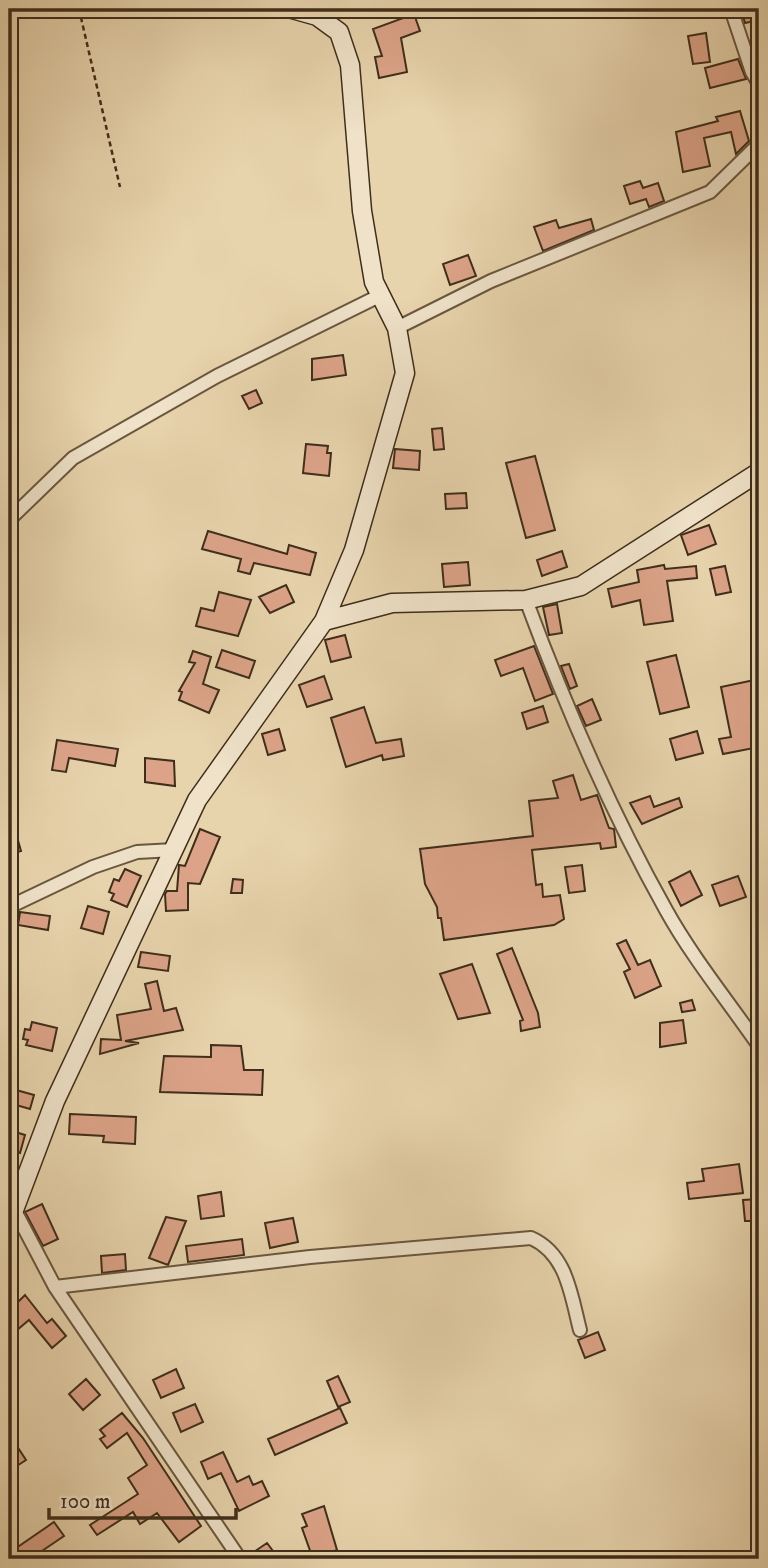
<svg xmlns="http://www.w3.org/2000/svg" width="768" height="1568" viewBox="0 0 768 1568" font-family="'IM FELL DW Pica',serif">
<rect width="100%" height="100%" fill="#e7d3ac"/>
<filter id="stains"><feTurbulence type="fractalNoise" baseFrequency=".00286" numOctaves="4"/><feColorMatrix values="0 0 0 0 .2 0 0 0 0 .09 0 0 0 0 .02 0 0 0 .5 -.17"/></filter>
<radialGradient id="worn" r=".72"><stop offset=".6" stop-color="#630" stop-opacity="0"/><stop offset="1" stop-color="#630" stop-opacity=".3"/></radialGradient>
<path fill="#dca388" stroke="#3f2e1a" stroke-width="2" d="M 741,9 L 759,9 L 759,20 L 745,23 Z
M 414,14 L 420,31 L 401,38 L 407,72 L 379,78 L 375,57 L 382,56 L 373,29 Z
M 706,33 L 710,62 L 693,64 L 688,36 Z
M 738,59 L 746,79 L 710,88 L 705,68 Z
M 740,111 L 749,141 L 736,154 L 731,132 L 704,138 L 710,166 L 683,172 L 676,132 L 718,121 L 716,117 Z
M 640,181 L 643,188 L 658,183 L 664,201 L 649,207 L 646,199 L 630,204 L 624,186 Z
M 591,219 L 594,230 L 543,251 L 534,227 L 556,220 L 559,228 Z
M 468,255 L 476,276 L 450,285 L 443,264 Z
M 343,355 L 346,375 L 312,380 L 312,359 Z
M 256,390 L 262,403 L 249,409 L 242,396 Z
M 442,428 L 444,449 L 434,450 L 432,429 Z
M 306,444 L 328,446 L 327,453 L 331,453 L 329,476 L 303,473 Z
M 395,449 L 420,451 L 419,470 L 393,468 Z
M 535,456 L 555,530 L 526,538 L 506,463 Z
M 466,493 L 467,508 L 446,509 L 445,494 Z
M 709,525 L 716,544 L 688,555 L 681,535 Z
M 208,531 L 287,554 L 289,545 L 316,553 L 310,575 L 254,563 L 250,574 L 238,571 L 241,559 L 202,549 Z
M 562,551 L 567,567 L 542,576 L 537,560 Z
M 468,562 L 470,585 L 444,587 L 442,564 Z
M 664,565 L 665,569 L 696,566 L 697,578 L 667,581 L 673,621 L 644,625 L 640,600 L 612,607 L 608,589 L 639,582 L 637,570 Z
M 725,566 L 731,592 L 716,595 L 710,569 Z
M 286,585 L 294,602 L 270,613 L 259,597 Z
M 219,592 L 251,600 L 238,636 L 196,626 L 201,608 L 214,611 Z
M 557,604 L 562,633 L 549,635 L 543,607 Z
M 345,635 L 351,657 L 331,662 L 325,640 Z
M 534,646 L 553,694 L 535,701 L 523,668 L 501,676 L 495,660 Z
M 222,650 L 255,661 L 249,678 L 216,667 Z
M 193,651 L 211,657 L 203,684 L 219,690 L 209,713 L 179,700 L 182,692 L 179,691 L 195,663 L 189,662 Z
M 676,655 L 689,707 L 660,714 L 647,662 Z
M 569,664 L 577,686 L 570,689 L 561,666 Z
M 324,676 L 332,699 L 307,707 L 299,685 Z
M 759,679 L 759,747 L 723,754 L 719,739 L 731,737 L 721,687 Z
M 592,699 L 601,720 L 586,726 L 577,706 Z
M 543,706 L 548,722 L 527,729 L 522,713 Z
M 364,707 L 376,743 L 401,739 L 404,756 L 383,760 L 382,755 L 346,767 L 331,718 Z
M 279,729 L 285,750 L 268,755 L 262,734 Z
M 697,731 L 703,753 L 676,760 L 670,739 Z
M 57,740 L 118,749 L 115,766 L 69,758 L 66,772 L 52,770 Z
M 145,758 L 174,761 L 175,786 L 145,782 Z
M 573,775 L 581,800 L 597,795 L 609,828 L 614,829 L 616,847 L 601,849 L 600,843 L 532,850 L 536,885 L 542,884 L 543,897 L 560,895 L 564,919 L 554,925 L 444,940 L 441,918 L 438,918 L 437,907 L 425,884 L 420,849 L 533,836 L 529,801 L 558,798 L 553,781 Z
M 650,796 L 654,807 L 679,798 L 682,807 L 642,824 L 630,803 Z
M 9,819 L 12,819 L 21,851 L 9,854 Z
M 200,829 L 220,837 L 200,884 L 188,883 L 188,910 L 166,911 L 165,894 L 167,891 L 177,891 L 179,865 L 185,866 Z
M 582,865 L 585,891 L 569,893 L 565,867 Z
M 125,869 L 141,876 L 127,907 L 111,900 L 114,894 L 109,892 L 114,879 L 119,881 Z
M 690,871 L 702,895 L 681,906 L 669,882 Z
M 738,876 L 746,897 L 720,906 L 712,885 Z
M 233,879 L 243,880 L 242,893 L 231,893 Z
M 88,906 L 109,912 L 103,934 L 81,928 Z
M 20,912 L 50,916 L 48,930 L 18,925 Z
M 626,940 L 638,965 L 650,960 L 661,986 L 635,998 L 624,972 L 630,969 L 617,944 Z
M 512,948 L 538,1013 L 540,1027 L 521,1031 L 520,1021 L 523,1020 L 497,954 Z
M 141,952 L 170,956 L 168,971 L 138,967 Z
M 472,964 L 490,1013 L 458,1019 L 440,974 Z
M 157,981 L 164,1011 L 176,1008 L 183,1030 L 125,1041 L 139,1043 L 100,1054 L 101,1039 L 121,1040 L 117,1015 L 151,1009 L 145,984 Z
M 692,1000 L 695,1010 L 682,1012 L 680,1003 Z
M 683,1020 L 686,1043 L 660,1047 L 660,1023 Z
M 32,1022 L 57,1028 L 52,1051 L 26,1045 L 28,1040 L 23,1039 L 25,1029 L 30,1030 Z
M 211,1045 L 241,1046 L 244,1070 L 263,1070 L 262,1095 L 160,1092 L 164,1056 L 211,1057 Z
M 9,1088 L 34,1095 L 30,1109 L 9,1103 Z
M 70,1114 L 136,1117 L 135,1144 L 103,1142 L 104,1136 L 69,1134 Z
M 9,1130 L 25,1135 L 20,1153 L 9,1150 Z
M 739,1164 L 743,1193 L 689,1199 L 687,1183 L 704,1181 L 702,1169 Z
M 221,1192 L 224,1216 L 201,1219 L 198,1196 Z
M 759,1199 L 759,1221 L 745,1221 L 743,1200 Z
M 42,1204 L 58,1239 L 43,1246 L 25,1212 Z
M 166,1217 L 186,1221 L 168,1265 L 149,1258 Z
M 293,1218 L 298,1242 L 270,1248 L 265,1223 Z
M 242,1239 L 244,1255 L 188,1262 L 186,1246 Z
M 125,1254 L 126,1270 L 102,1273 L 101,1256 Z
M 25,1295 L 47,1323 L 52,1319 L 66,1336 L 52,1348 L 29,1320 L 17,1330 L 9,1321 L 9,1311 Z
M 598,1332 L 605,1350 L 585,1358 L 578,1340 Z
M 176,1369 L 184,1388 L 161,1398 L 153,1380 Z
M 338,1376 L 350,1402 L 338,1407 L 327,1381 Z
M 86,1379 L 100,1395 L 83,1410 L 69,1394 Z
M 195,1404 L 203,1422 L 181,1432 L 173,1413 Z
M 340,1408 L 347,1423 L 275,1455 L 268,1439 Z
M 122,1413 L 143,1438 L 201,1526 L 179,1542 L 157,1513 L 140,1524 L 133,1512 L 97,1535 L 90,1525 L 138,1494 L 128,1478 L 147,1465 L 127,1433 L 107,1448 L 100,1439 L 105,1436 L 100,1430 Z
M 9,1434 L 26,1460 L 9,1471 Z
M 223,1452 L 237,1482 L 249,1476 L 253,1485 L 262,1481 L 269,1496 L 239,1511 L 221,1473 L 208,1479 L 201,1462 Z
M 324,1506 L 337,1550 L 313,1559 L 302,1528 L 307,1526 L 302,1514 Z
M 54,1522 L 64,1536 L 30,1559 L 9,1559 L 9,1553 Z
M 267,1543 L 279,1559 L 249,1559 L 248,1556 Z"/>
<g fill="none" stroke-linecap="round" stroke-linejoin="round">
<defs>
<path id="street" d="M 731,9 L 752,72 L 759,84
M 397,328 L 491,281 L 710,192 L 759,144
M 9,520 L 73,458 L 217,376 L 381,295
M 526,600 C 565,705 611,812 666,910 C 692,957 728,1001 759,1046
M 9,907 L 93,867 L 137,852 L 174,850
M 12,1205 L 55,1287 L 240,1559
M 55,1287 L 310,1257 L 531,1238 C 567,1254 571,1295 580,1330"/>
<path id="secondary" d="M 324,621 L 392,603 L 526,600 L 581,586 L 759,472
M 9,1223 L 55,1101 L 197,800 L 324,621 L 354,550 L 405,373 L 397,328 L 374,282 L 362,211 L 350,65 L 339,32 L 317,16 L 292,9"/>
</defs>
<use href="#street" stroke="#69573e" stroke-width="16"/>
<use href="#secondary" stroke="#3f2e1a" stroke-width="21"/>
<path stroke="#3f2e1a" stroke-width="2.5" stroke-dasharray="5 3.5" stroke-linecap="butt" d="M 79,9 L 120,187"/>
<use href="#street" stroke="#efe2c9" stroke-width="12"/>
<use href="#secondary" stroke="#efe2c9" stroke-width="18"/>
</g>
<rect width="768" height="1568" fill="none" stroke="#e7d3ac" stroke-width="35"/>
<rect x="10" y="10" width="747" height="1547" fill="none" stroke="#3f2e1a" stroke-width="3.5"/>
<rect x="18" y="18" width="733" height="1533" fill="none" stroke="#3f2e1a" stroke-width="2"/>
<path d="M49 1508v10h187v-10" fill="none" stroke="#3f2e1a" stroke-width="3.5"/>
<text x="60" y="1508" font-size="21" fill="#3f2e1a" stroke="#efe2c9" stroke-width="5" paint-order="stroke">100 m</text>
<rect width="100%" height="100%" filter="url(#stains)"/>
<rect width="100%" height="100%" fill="url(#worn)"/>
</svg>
